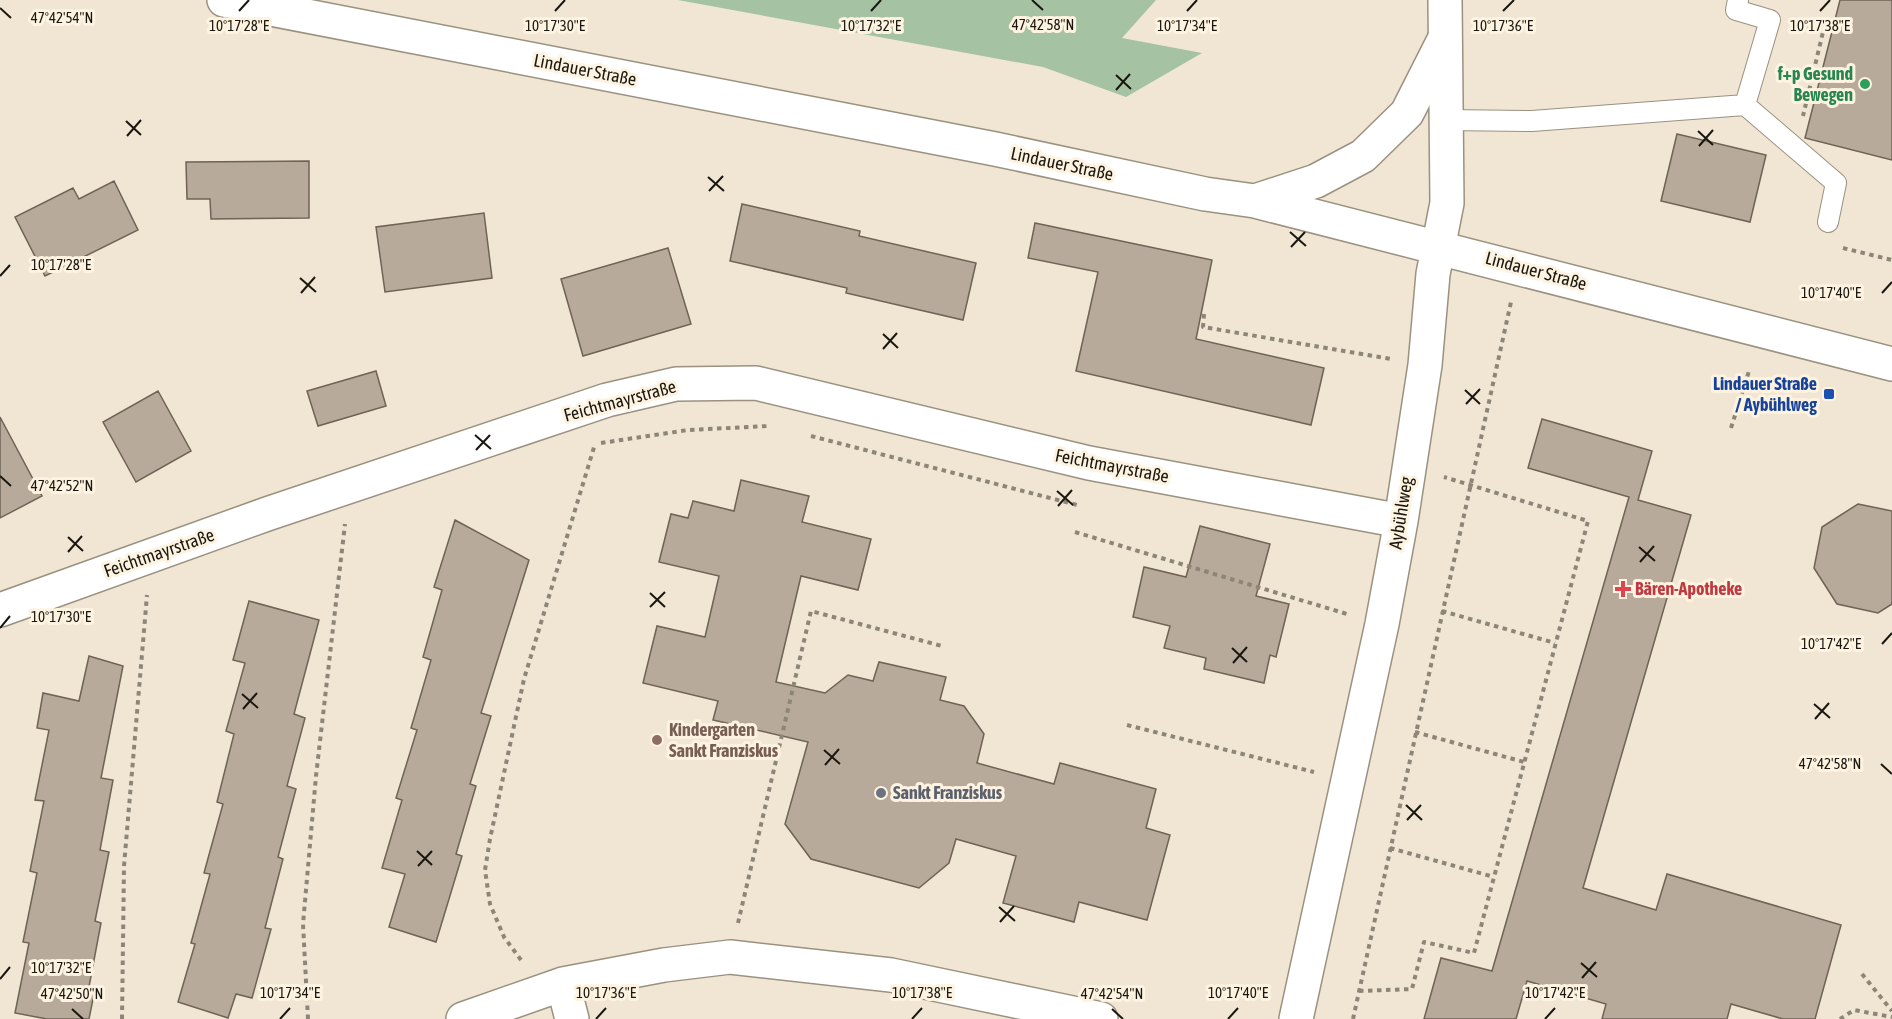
<svg xmlns="http://www.w3.org/2000/svg" width="1892" height="1019" viewBox="0 0 1892 1019" font-family="'Asap Condensed',sans-serif">
<rect width="100%" height="100%" fill="#f0e6d3"/>
<path fill="#a5c2a3" d="M 678,0 L 1156,0 L 1122,38 L 1202,53 L 1126,97 L 1043,67 Z"/>
<path fill="#b7aa9a" stroke="#6e6354" stroke-width="1.5" d="M 1840,0 L 1892,0 L 1892,160 L 1805,138 Z
M 1677,134 L 1766,155 L 1750,222 L 1661,201 Z
M 309,161 L 309,218 L 211,219 L 210,199 L 187,199 L 186,162 Z
M 114,181 L 138,230 L 45,276 L 15,217 L 73,188 L 79,199 Z
M 742,204 L 860,231 L 859,236 L 976,263 L 963,320 L 846,293 L 847,288 L 730,261 Z
M 484,213 L 492,278 L 385,292 L 376,227 Z
M 1035,223 L 1212,260 L 1196,339 L 1324,368 L 1311,425 L 1076,371 L 1098,272 L 1028,258 Z
M 668,248 L 691,324 L 583,356 L 561,279 Z
M 376,371 L 386,406 L 318,426 L 307,391 Z
M 158,391 L 191,451 L 136,482 L 103,422 Z
M 0,417 L 42,496 L 0,518 Z
M 1542,419 L 1652,451 L 1638,500 L 1691,515 L 1583,888 L 1656,910 L 1667,874 L 1841,925 L 1815,1019 L 1783,1019 L 1731,1004 L 1727,1019 L 1602,1019 L 1606,1004 L 1527,981 L 1516,1019 L 1424,1019 L 1441,958 L 1492,971 L 1629,497 L 1528,468 Z
M 741,480 L 809,496 L 802,522 L 871,539 L 858,590 L 801,576 L 776,682 L 825,693 L 848,675 L 873,681 L 879,662 L 946,677 L 940,700 L 964,706 L 984,734 L 977,763 L 1054,784 L 1060,763 L 1156,789 L 1146,828 L 1170,835 L 1147,920 L 1079,902 L 1074,922 L 1003,903 L 1016,856 L 956,839 L 949,863 L 919,888 L 811,859 L 785,824 L 808,742 L 713,720 L 718,701 L 643,683 L 657,626 L 705,637 L 719,576 L 659,562 L 671,514 L 688,518 L 693,501 L 734,511 Z
M 1858,504 L 1892,511 L 1892,604 L 1878,613 L 1837,604 L 1814,568 L 1822,527 Z
M 455,520 L 529,560 L 481,713 L 491,716 L 470,784 L 476,786 L 456,854 L 462,856 L 436,942 L 389,927 L 405,874 L 382,868 L 402,800 L 396,798 L 417,730 L 411,728 L 431,660 L 423,657 L 442,590 L 434,587 Z
M 1200,526 L 1270,544 L 1256,596 L 1289,604 L 1276,657 L 1270,655 L 1264,683 L 1204,669 L 1206,658 L 1164,648 L 1170,626 L 1133,617 L 1144,567 L 1186,577 Z
M 249,601 L 319,620 L 294,714 L 305,718 L 287,786 L 296,789 L 278,857 L 283,859 L 265,928 L 271,929 L 252,998 L 236,994 L 228,1018 L 178,1002 L 195,944 L 191,943 L 210,874 L 204,873 L 223,804 L 217,802 L 234,734 L 226,731 L 245,663 L 233,660 Z
M 89,656 L 123,666 L 101,778 L 113,780 L 100,850 L 109,852 L 95,921 L 101,923 L 88,992 L 94,994 L 89,1019 L 47,1019 L 15,1013 L 29,943 L 23,942 L 37,873 L 30,871 L 44,801 L 35,800 L 49,730 L 37,728 L 43,693 L 79,701 Z"/>
<g fill="none" stroke-linecap="round" stroke-linejoin="round">
<defs>
<path id="lane" d="M 1738,0 L 1736,10 L 1770,20 L 1745,105
M 1446,120 L 1532,121 L 1745,105 L 1836,183 L 1828,222"/>
<path id="street" d="M 0,610 L 267,514 L 607,400 L 676,384 L 756,383 L 1089,463 L 1401,521
M 563,984 L 572,1019
M 463,1019 L 563,984 L 664,965 L 730,957 L 891,975 L 1101,1019
M 1296,1019 L 1382,624 L 1401,521 L 1425,365 L 1433,274 L 1447,203 L 1445,0"/>
<path id="secondary" d="M 224,0 L 995,149 L 1205,194 L 1255,201 L 1892,364
M 1255,201 L 1316,181 L 1363,156 L 1407,113 L 1445,38"/>
</defs>
<use href="#lane" stroke="#9a9180" stroke-width="22"/>
<use href="#street" stroke="#9a9180" stroke-width="36"/>
<use href="#secondary" stroke="#9a9180" stroke-width="36"/>
<path stroke="#8d8678" stroke-width="4" stroke-dasharray="4.5 4.5" stroke-linecap="butt" d="M 1798,26 L 1823,32 L 1803,116
M 1843,248 L 1892,260
M 1204,314 L 1203,327 L 1391,359
M 1731,428 L 1750,368
M 811,436 L 1081,506
M 601,443 L 688,430 L 769,426
M 1075,532 L 1347,614
M 1442,611 L 1555,643
M 1127,725 L 1314,772
M 1415,732 L 1524,762
M 1390,848 L 1494,877
M 738,923 L 811,611 L 942,646
M 521,960 L 504,937 L 490,904 L 485,870 L 490,839 L 524,679 L 595,444
M 1862,974 L 1892,1011
M 1359,991 L 1412,989 L 1424,942 L 1474,953 L 1588,521 L 1444,477
M 122,1019 L 124,866 L 147,595
M 308,1019 L 303,924 L 316,776 L 345,524
M 1353,1019 L 1511,302
M 1840,1019 L 1854,1010 L 1892,1017"/>
<use href="#lane" stroke="#fff" stroke-width="20"/>
<use href="#street" stroke="#fff" stroke-width="33"/>
<use href="#secondary" stroke="#fff" stroke-width="33"/>
</g>
<path fill="none" stroke="#1a1710" stroke-width="2" d="M 1032,0 L 1043,10M 0,8 L 11,18M 239,11 L 249,0M 555,11 L 565,0M 871,11 L 881,0M 1187,11 L 1197,0M 1503,11 L 1514,0M 1820,11 L 1830,0M 1116,75 L 1131,89M 1116,90 L 1130,74M 126,121 L 141,135M 1698,131 L 1713,145M 127,136 L 141,120M 1699,146 L 1713,130M 708,177 L 724,191M 709,191 L 723,176M 1290,232 L 1306,246M 1291,247 L 1305,232M 0,276 L 10,265M 300,278 L 316,292M 301,293 L 315,277M 1882,293 L 1892,282M 883,334 L 898,348M 883,349 L 897,333M 1465,390 L 1480,404M 1466,404 L 1480,389M 475,435 L 491,449M 476,450 L 490,435M 0,476 L 11,486M 1057,491 L 1073,505M 1058,506 L 1072,490M 68,537 L 83,551M 1639,547 L 1655,561M 68,552 L 82,536M 1640,562 L 1654,546M 650,593 L 665,607M 650,607 L 665,592M 0,628 L 10,616M 1882,644 L 1892,633M 1232,648 L 1247,662M 1233,663 L 1247,647M 242,694 L 258,708M 1814,704 L 1830,718M 243,709 L 257,693M 1815,719 L 1829,703M 824,750 L 840,764M 1881,764 L 1892,774M 825,765 L 839,749M 1406,805 L 1422,820M 1407,820 L 1421,805M 417,851 L 432,865M 418,866 L 432,851M 999,907 L 1015,921M 1000,922 L 1014,906M 1581,963 L 1597,977M 1582,978 L 1596,962M 0,979 L 10,967M 72,1009 L 83,1019M 1112,1009 L 1123,1019M 280,1019 L 290,1008M 596,1019 L 606,1008M 912,1019 L 922,1008M 1228,1019 L 1238,1008M 1545,1019 L 1555,1008"/>
<circle fill="#2e9e5b" stroke="#fdf3e0" stroke-width="2" cx="1865" cy="84" r="6"/>
<rect fill="#1a4fb4" stroke="#fdf3e0" stroke-width="2" x="1823" y="388" width="12" height="12" rx="3"/>
<path fill="#e0444e" stroke="#fdf3e0" stroke-width="2" d="M1620 580h6v6h6v6h-6v6h-6v-6h-6v-6h6z"/>
<circle fill="#8d6e63" stroke="#fdf3e0" stroke-width="2" cx="657" cy="740" r="6"/>
<circle fill="#6b7280" stroke="#fdf3e0" stroke-width="2" cx="881" cy="793" r="6"/>
<g text-anchor="middle" stroke-width="6" stroke-linejoin="round" paint-order="stroke">
<g font-size="18" fill="#1a1710" stroke="#fdf3e0">
<text transform="translate(585 70) rotate(11)" y="6">Lindauer Straße</text>
<text transform="translate(1062 164) rotate(12)" y="6">Lindauer Straße</text>
<text transform="translate(1536 271) rotate(15)" y="6">Lindauer Straße</text>
<text transform="translate(620 401) rotate(-15)" y="6">Feichtmayrstraße</text>
<text transform="translate(1112 466) rotate(11)" y="6">Feichtmayrstraße</text>
<text transform="translate(1401 513) rotate(-81)" y="6">Aybühlweg</text>
<text transform="translate(159 553) rotate(-19)" y="6">Feichtmayrstraße</text>
</g>
<g font-size="18" font-weight="bold" fill="#27864d" stroke="#fdf3e0" text-anchor="end">
<text x="1853" y="80">f+p Gesund<tspan x="1853" dy="21">Bewegen</tspan></text>
</g>
<g font-size="18" font-weight="bold" fill="#164399" stroke="#fdf3e0" text-anchor="end">
<text x="1817" y="390">Lindauer Straße<tspan x="1817" dy="21">/ Aybühlweg</tspan></text>
</g>
<g font-size="18" font-weight="bold" fill="#be3a42" stroke="#fdf3e0" text-anchor="start">
<text x="1635" y="595">Bären-Apotheke</text>
</g>
<g font-size="18" font-weight="bold" fill="#785e54" stroke="#fdf3e0" text-anchor="start">
<text x="669" y="736">Kindergarten<tspan x="669" dy="21">Sankt Franziskus</tspan></text>
</g>
<g font-size="18" font-weight="bold" fill="#5b616d" stroke="#fdf3e0" text-anchor="start">
<text x="893" y="799">Sankt Franziskus</text>
</g>
</g>
<g font-size="15" text-anchor="middle" fill="#1a1710" stroke="#fdf3e0" stroke-width="6" stroke-linejoin="round" paint-order="stroke">
<text x="62" y="23">47°42'54"N</text>
<text x="1043" y="30">47°42'58"N</text>
<text x="239" y="31">10°17'28"E</text>
<text x="555" y="31">10°17'30"E</text>
<text x="871" y="31">10°17'32"E</text>
<text x="1187" y="31">10°17'34"E</text>
<text x="1503" y="31">10°17'36"E</text>
<text x="1820" y="31">10°17'38"E</text>
<text x="61" y="270">10°17'28"E</text>
<text x="1831" y="298">10°17'40"E</text>
<text x="62" y="491">47°42'52"N</text>
<text x="61" y="622">10°17'30"E</text>
<text x="1831" y="649">10°17'42"E</text>
<text x="1830" y="769">47°42'58"N</text>
<text x="61" y="973">10°17'32"E</text>
<text x="290" y="998">10°17'34"E</text>
<text x="606" y="998">10°17'36"E</text>
<text x="922" y="998">10°17'38"E</text>
<text x="1238" y="998">10°17'40"E</text>
<text x="1555" y="998">10°17'42"E</text>
<text x="72" y="999">47°42'50"N</text>
<text x="1112" y="999">47°42'54"N</text>
</g>
</svg>
